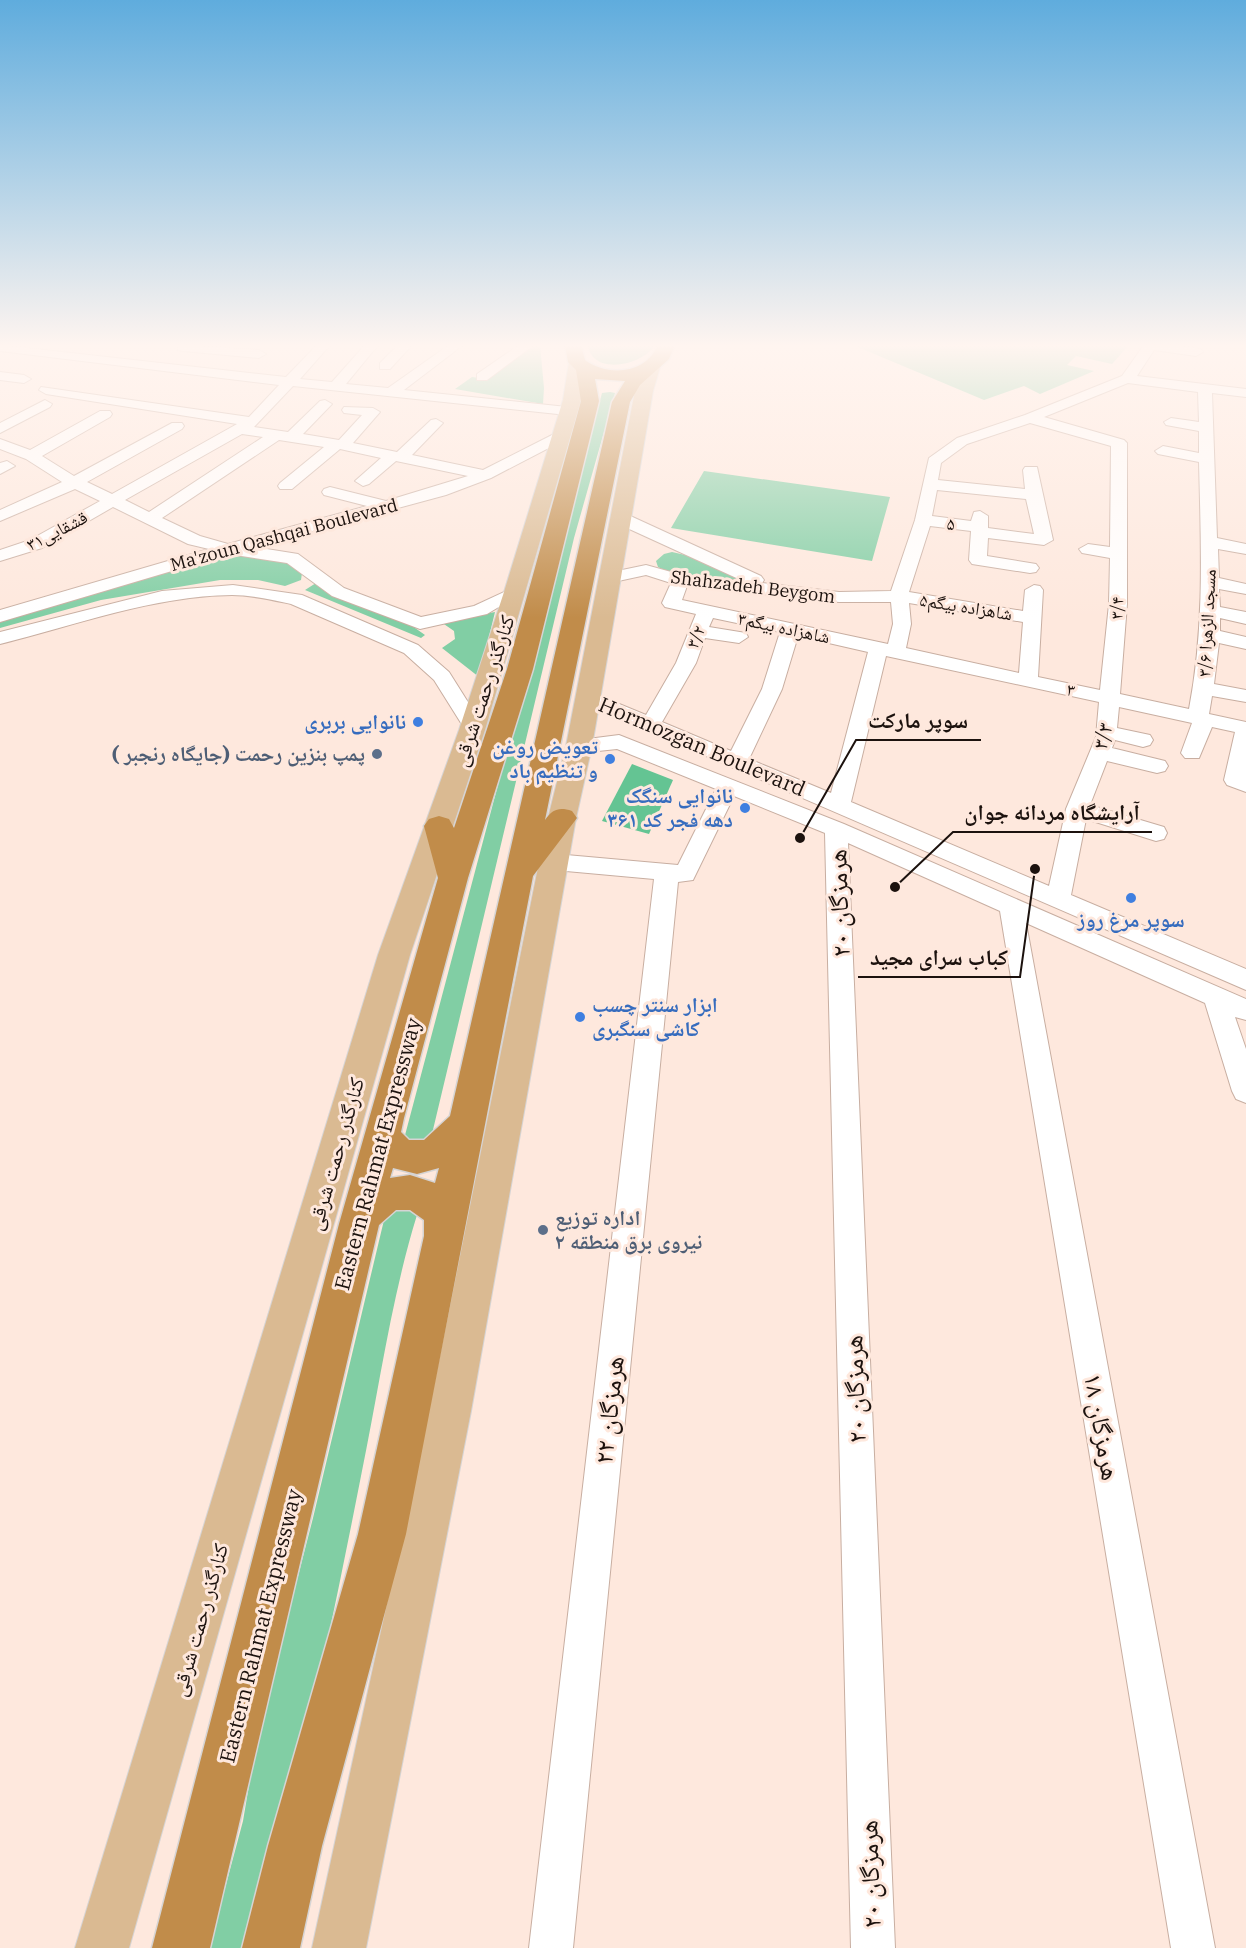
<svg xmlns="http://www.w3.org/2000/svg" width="1246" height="1948" viewBox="0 0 1246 1948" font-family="'IBM Plex Serif','Noto Naskh Arabic',serif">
<rect width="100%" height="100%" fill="#fee8dd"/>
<path fill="#81cea4" d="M 533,345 L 540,345 L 544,388 L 543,404 L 455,389 L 472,377 L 487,379 Z
M 588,345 L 655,345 C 642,366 592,376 588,345 Z
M 853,345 L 1129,345 L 1112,364 L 1076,356 L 1067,365 L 1094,371 L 1040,394 L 1024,386 L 984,400 Z
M 610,392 L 615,393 L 574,538 L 432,1134 C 422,1145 417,1144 404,1139 L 602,393 Z
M 704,471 L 890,497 L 872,561 L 671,528 Z
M 672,552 L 694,557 L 757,585 C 725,582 686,583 658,567 L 656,561 L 664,554 Z
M 238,555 L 280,558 L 302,573 L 301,580 L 285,586 L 258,580 L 220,580 L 101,600 L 0,628 L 0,621 L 208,560 Z
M 316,583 L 408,623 L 425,635 L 421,638 L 305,590 Z
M 495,612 L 479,677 L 442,648 L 455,639 L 454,631 L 441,622 Z
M 400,1203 L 417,1215 C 391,1299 379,1389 361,1476 C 330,1634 297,1793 251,1948 L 209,1948 L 243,1821 L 258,1732 L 313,1518 L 384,1220 Z"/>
<path fill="#64c493" d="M 632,764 L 673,780 L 649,834 L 602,821 Z"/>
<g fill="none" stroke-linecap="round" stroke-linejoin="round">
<defs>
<path id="minor" d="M 0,345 L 286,377 L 317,345 L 330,345 L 300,379 L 332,382 L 365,345 L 378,345 L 346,384 L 388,388 L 449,345 L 463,345 L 404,390 L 567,407 L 574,411 L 567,415 L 293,386 L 254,427 L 288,432 L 320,401 L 325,400 L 332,404 L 303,434 L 339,440 L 362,415 L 344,413 L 342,410 L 344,407 L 373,408 L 380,412 L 353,443 L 397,452 L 431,420 L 436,419 L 443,423 L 412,455 L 483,470 L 556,433 L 566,433 L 569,436 L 566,439 L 491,478 L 446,495 L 254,547 L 298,554 L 344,588 L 421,617 L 474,606 L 515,587 L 524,592 L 487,614 L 420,629 L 332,596 L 287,563 L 229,554 L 0,622 L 0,610 L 209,549 L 188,544 L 113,507 L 42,548 L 0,561 L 0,550 L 30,540 L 100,501 L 75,489 L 0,521 L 0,510 L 62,482 L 26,459 L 0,449 L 0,439 L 30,450 L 100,411 L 110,411 L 112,414 L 110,417 L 42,456 L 74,476 L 172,423 L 182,423 L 184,426 L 182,429 L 87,482 L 112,494 L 237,424 L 46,394 L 39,390 L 41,387 L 249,417 L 279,385 L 0,351 ZM 242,434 L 263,437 L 149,512 L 125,500 ZM 279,440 L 324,447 L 280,483 L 278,486 L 280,489 L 292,489 L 340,449 L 381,458 L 355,481 L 363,486 L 369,484 L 396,461 L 468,476 L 386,501 L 330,487 L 324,489 L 322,492 L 324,495 L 367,506 L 228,544 L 200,536 L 162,518 Z
M 178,345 L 259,350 L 266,354 L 259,358 L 183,351 L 178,350 Z
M 398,345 L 412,345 L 390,369 L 380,369 L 380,363 Z
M 519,345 L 534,345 L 487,380 L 477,380 L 477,374 Z
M 1144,345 L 1175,345 L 1201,349 L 1203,352 L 1196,356 L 1154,350 L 1137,376 L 1246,389 L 1246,397 L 1212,393 L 1217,538 L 1246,544 L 1246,554 L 1218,549 L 1219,578 L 1246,584 L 1246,594 L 1219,589 L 1220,607 L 1246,612 L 1246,624 L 1220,618 L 1220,631 L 1246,637 L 1246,649 L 1219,643 L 1214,684 L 1246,690 L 1246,702 L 1212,696 L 1209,714 L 1246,722 L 1246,792 L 1227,785 L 1224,780 L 1235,732 L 1212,727 L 1199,758 L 1185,758 L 1181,753 L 1192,723 L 1119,707 L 1117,728 L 1150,735 L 1153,740 L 1150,745 L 1143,747 L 1115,740 L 1112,748 L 1165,761 L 1168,766 L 1165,771 L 1157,773 L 1107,761 L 1090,805 L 1164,827 L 1167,833 L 1164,839 L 1156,841 L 1086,819 L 1071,895 L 1246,969 L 1246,990 L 581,702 L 578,698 L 581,694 L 595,694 L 646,715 L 676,663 L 696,614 L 665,607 L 662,603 L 671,583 L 646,575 L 609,583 L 603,582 L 600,578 L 603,574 L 646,565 L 682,575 L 743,581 L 614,522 L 612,518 L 614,514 L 626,514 L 761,576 L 764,580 L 762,583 L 839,592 L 891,591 L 915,520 L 929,458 L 957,438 L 1025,415 L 1122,376 ZM 1128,383 L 1198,392 L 1199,422 L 1171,418 L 1164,422 L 1166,425 L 1199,431 L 1199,453 L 1163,446 L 1155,451 L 1158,454 L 1199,462 C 1201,546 1205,626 1189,709 L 1120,694 L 1127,604 L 1127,443 L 1124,440 L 1044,417 ZM 1030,423 L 1111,446 L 1110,547 L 1088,544 L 1079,549 L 1082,553 L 1110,558 L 1109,604 L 1100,690 L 1038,677 L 1043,590 L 1040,586 L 1034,585 L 1025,590 L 1023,611 L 909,592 L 930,526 L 971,531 L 969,560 L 972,564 L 1030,573 L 1036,572 L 1039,568 L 1036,564 L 987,556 L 988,538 L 1044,545 L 1053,540 L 1037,467 L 1025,467 L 1023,470 L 1025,489 L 938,480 L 941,463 L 967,444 ZM 937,490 L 1026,499 L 1034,534 L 988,528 L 988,516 L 980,511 L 974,512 L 971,521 L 932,516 ZM 687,586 L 839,602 L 891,602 L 893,624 L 888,644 L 682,600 ZM 909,603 L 1023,622 L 1019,673 L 906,648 L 911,624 ZM 713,618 L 780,632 L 762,689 L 731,751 L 662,722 L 696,663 L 705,638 L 739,643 L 748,637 L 746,633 L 709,627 ZM 798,636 L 868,652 L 831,793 L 749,759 L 782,689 ZM 886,656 L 1099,702 L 1096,737 L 1066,809 L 1049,886 L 851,802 Z
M 0,372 L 24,375 L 31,379 L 24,383 L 0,380 Z
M 45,400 L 52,404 L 50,407 L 0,433 L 0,423 Z
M 7,461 L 15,466 L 0,474 L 0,463 Z
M 233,585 L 302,595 L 418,645 L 449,672 L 483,726 L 480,731 L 466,731 L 434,680 L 404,653 L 291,604 C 272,600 251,595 232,595 C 153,596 76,625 0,644 L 0,632 L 162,591 Z
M 619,735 L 844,824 L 1246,999 L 1246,1020 L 1235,1017 L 1246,1049 L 1246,1103 L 1236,1099 L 1232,1091 L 1205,1003 L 1026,923 L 1215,1948 L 1171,1948 L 1000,911 L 848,843 L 895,1948 L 851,1948 L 825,833 L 734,796 L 693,880 L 678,882 L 573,1948 L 529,1948 L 654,879 L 555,870 L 547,868 L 543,862 L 547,856 L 555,854 L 678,865 L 716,789 L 617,749 L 579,753 L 572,751 L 568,746 L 572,741 Z"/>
<path id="major" d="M 577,357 L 585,362 L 581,400 L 485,730 L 410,955 L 129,1948 L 75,1948 L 378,955 L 459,730 L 504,592 L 563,400 L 569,362 Z
M 653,359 L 661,364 L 653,391 L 592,746 L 576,818 L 471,1411 L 366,1948 L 312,1948 L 429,1411 L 548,818 L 566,746 L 635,391 L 645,364 Z"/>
<path id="highway" d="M 565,345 L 581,345 L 585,360 C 608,377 646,374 658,345 L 675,345 L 669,359 L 640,385 L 630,402 L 545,820 C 553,809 559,807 572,811 L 577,818 L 533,876 L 406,1534 L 322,1846 L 300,1948 L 242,1948 L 268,1846 L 358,1534 L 424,1236 L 424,1220 L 410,1210 L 396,1210 L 379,1225 L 210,1948 L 152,1948 L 339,1224 L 438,878 L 424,826 L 429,819 L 439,816 L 449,819 L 454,828 L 507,669 L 581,401 L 576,370 L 568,362 ZM 595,379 L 625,381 L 612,402 L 450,1116 L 424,1140 L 409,1140 L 401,1132 L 404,1118 L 468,878 L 533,669 L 599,401 ZM 393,1168 L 417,1174 L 439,1168 L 435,1183 L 410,1175 L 390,1178 Z"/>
</defs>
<use href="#minor" stroke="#c8aea1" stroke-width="2"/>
<use href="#major" stroke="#d6d4d4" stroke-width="2"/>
<use href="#highway" stroke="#d6d4d4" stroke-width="3"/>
<use href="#minor" fill="#fff" fill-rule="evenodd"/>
<use href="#major" fill="#daba92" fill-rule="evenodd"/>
<use href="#highway" fill="#c18c4a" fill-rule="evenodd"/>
</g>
<linearGradient id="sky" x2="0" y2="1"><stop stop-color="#5facdd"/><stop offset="0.56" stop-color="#fff5f0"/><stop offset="1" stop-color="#fff5f0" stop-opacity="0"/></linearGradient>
<rect width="1246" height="618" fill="url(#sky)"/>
<g fill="#3f7fe0" stroke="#fee8dd" stroke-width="2">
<circle cx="418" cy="722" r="6"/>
<circle cx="610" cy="759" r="6"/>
<circle cx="745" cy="808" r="6"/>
<circle cx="1131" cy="898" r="6"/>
<circle cx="580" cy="1017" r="6"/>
</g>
<g fill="#5c6f8a" stroke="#fee8dd" stroke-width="2">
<circle cx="377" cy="754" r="6"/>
<circle cx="543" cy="1230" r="6"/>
</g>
<g text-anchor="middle" stroke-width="6" stroke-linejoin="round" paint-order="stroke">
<g font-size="18" fill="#1c120e" stroke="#fee8dd">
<text transform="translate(951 524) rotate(6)" y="6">۵</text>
<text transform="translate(57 531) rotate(-27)" y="6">۳۱قشقایی</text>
<text transform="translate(284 535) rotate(-15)" y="6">Ma'zoun Qashqai Boulevard</text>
<text transform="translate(753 587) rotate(7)" y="6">Shahzadeh Beygom</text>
<text transform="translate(966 607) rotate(9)" y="6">شاهزاده بیگم۵</text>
<text transform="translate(1117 608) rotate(-87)" y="6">۳/۴</text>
<text transform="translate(1207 623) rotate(-87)" y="6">مسجد الزهرا ۳/۶</text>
<text transform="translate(784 628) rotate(12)" y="6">۳شاهزاده بیگم</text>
<text transform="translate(696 637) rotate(-68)" y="6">۳/۲</text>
<text transform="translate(1071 690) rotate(12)" y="6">۳</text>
</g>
<g font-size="21" fill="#1c120e" stroke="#fee8dd">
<text transform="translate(484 691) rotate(-72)" y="7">کنارگذر رحمت شرقی</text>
<text transform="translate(1103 736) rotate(-76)" y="7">۳/۳</text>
<text transform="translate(702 747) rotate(23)" y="7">Hormozgan Boulevard</text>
<text transform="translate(336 1154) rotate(-74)" y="7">کنارگذر رحمت شرقی</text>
<text transform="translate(378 1154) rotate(-75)" y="7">Eastern Rahmat Expressway</text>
<text transform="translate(200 1620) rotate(-74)" y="7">کنارگذر رحمت شرقی</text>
<text transform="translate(261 1626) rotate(-76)" y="7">Eastern Rahmat Expressway</text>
</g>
<g font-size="21" font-weight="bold" fill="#366cbe" stroke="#fee8dd" text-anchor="end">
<text x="406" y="729">نانوایی بربری</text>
<text x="598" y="754">تعویض روغن<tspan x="598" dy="24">و تنظیم باد</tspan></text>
<text x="733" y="803">نانوایی سنگک<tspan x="733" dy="24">دهه فجر کد ۳۶۱</tspan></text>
<text x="1131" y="927" text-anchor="middle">سوپر مرغ روز</text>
<text x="592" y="1012" text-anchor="start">ابزار سنتر چسب<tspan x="592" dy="24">کاشی سنگبری</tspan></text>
</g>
<g font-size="21" font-weight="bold" fill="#4e5e75" stroke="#fee8dd" text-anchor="end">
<text x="365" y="761">پمپ بنزین رحمت (جایگاه رنجبر )</text>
<text x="555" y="1225" text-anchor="start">اداره توزیع<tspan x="555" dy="24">نیروی برق منطقه ۲</tspan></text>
</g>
<g font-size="26" fill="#1c120e" stroke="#fee8dd">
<text transform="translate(839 903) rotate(-92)" y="9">هرمزگان ۲۰</text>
<text transform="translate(855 1389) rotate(-92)" y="9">هرمزگان ۲۰</text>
<text transform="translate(609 1410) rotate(-84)" y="9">هرمزگان ۲۲</text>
<text transform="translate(1102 1427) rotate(80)" y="9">هرمزگان ۱۸</text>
<text transform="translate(870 1874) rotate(-92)" y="9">هرمزگان ۲۰</text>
</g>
</g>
<path fill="none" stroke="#1c120e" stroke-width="2" d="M800 838L856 740H981M895 887L953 832H1152M1035 869L1020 977H858"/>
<g fill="#1c120e" stroke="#fee8dd" stroke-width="2">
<circle cx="800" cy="838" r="6"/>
<circle cx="895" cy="887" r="6"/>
<circle cx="1035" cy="869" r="6"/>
</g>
<g font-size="22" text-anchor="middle" font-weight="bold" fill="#1c120e" stroke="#fee8dd" stroke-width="6" stroke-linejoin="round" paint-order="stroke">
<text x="918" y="728">سوپر مارکت</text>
<text x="1052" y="820">آرایشگاه مردانه جوان</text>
<text x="939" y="965">کباب سرای مجید</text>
</g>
</svg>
